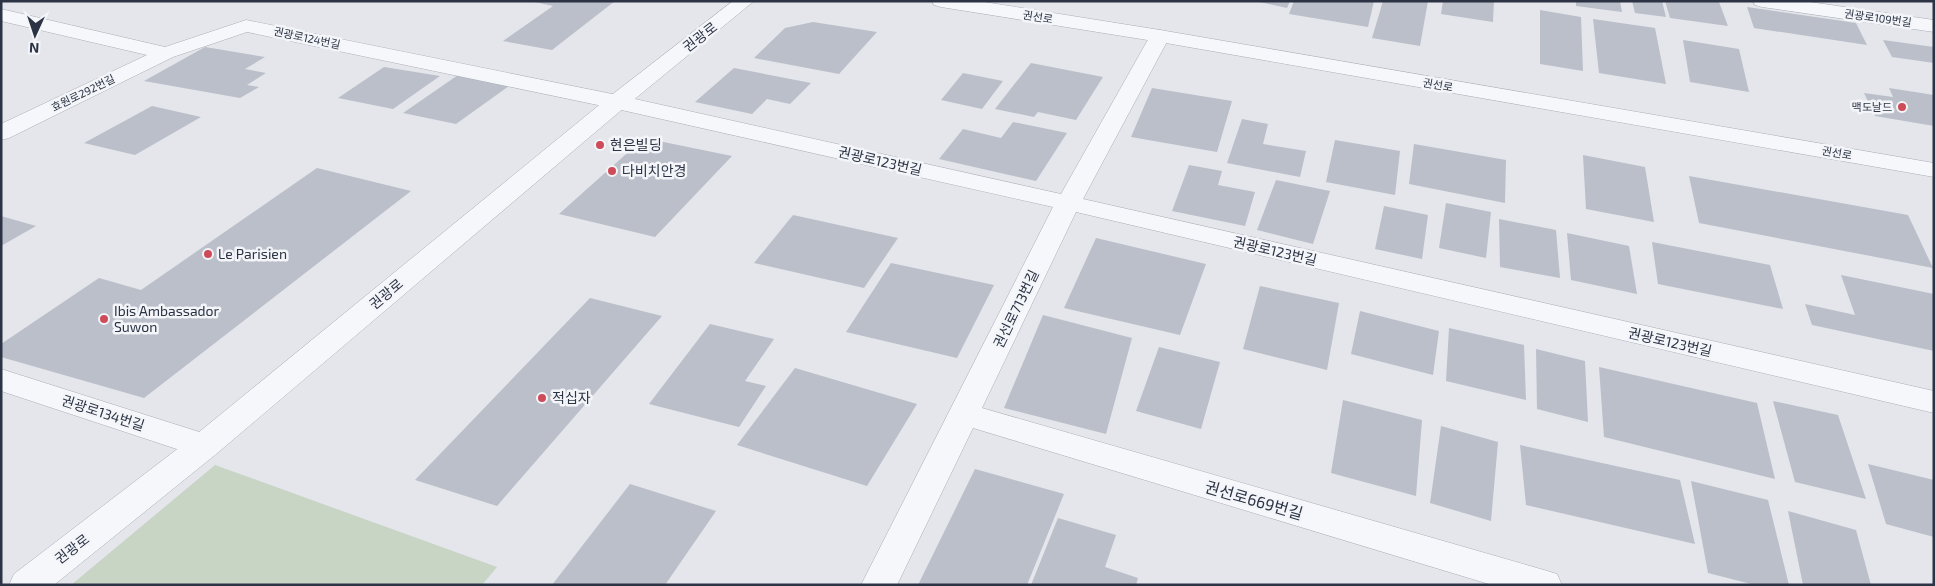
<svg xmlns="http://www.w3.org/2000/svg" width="1935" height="586" viewBox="0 0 1935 586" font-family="'Exo 2','Noto Sans KR',sans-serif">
<rect width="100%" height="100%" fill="#e4e6eb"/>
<path fill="#c8d5c5" d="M 215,465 L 497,567 L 482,585 L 71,585 Z"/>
<path fill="#bbbfc9" d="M 530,1 L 615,1 L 552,50 L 503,41 L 553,6 Z
M 1255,1 L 1290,1 L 1287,8 Z
M 1294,1 L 1374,1 L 1368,27 L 1289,14 Z
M 1383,1 L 1428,1 L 1420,46 L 1372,38 Z
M 1443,1 L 1494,1 L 1493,22 L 1441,14 Z
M 1576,1 L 1620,1 L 1622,12 L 1576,6 Z
M 1632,1 L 1662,1 L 1666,17 L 1635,13 Z
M 1665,1 L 1719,2 L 1728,26 L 1670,18 Z
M 1747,7 L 1856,23 L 1867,45 L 1754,28 Z
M 1540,10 L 1581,17 L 1583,71 L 1540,64 Z
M 1593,19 L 1655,28 L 1666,84 L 1599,73 Z
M 813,22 L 877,32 L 839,74 L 754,58 L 785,28 Z
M 1683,40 L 1739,49 L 1749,92 L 1690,82 Z
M 1883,40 L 1934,47 L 1934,63 L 1892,57 Z
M 205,47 L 265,57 L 245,69 L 266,73 L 247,85 L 259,87 L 240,98 L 144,81 Z
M 1031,63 L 1103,77 L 1076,120 L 1038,112 L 1034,117 L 995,109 Z
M 384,67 L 440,76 L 393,109 L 338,98 Z
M 734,68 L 811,83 L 790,104 L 767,99 L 752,114 L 695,102 Z
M 963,73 L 1003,81 L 982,109 L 941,100 Z
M 458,75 L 509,86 L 456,124 L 403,113 Z
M 1152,88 L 1232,101 L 1217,152 L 1131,137 Z
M 1889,88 L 1934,95 L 1934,126 L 1875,116 L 1864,93 L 1893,97 Z
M 152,106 L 201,117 L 135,155 L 84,143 Z
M 1242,119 L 1268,124 L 1263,144 L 1306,151 L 1300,177 L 1227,163 Z
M 1013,122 L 1067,133 L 1036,181 L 939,159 L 963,129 L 1001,138 Z
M 644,138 L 732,156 L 655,237 L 559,214 Z
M 1335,140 L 1400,151 L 1395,195 L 1326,182 Z
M 1414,144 L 1506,160 L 1505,203 L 1409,184 Z
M 1583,155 L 1645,167 L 1654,222 L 1586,209 Z
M 1189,165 L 1222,171 L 1218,185 L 1255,192 L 1245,226 L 1172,211 Z
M 317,168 L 411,191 L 144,398 L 1,357 L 1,344 L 99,278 L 141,290 Z
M 1689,176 L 1908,215 L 1933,268 L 1699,223 Z
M 1276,180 L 1330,191 L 1313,244 L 1257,230 Z
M 1446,203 L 1491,212 L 1486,258 L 1439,248 Z
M 1384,206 L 1428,215 L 1422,259 L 1375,249 Z
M 793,215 L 898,238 L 864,288 L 754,263 Z
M 1,216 L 36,226 L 1,246 Z
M 1499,219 L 1556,230 L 1560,278 L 1500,267 Z
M 1567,233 L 1629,246 L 1637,294 L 1571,280 Z
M 1096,238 L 1206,264 L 1180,335 L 1064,308 Z
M 1652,242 L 1770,265 L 1783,309 L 1658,284 Z
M 891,263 L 994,285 L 957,358 L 846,332 Z
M 1841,275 L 1934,294 L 1934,351 L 1812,325 L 1805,304 L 1855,315 Z
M 1260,286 L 1339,303 L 1327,370 L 1243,349 Z
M 590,298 L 662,316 L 497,506 L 415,480 Z
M 1360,311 L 1439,331 L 1433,375 L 1351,354 Z
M 1043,315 L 1132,338 L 1106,434 L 1004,408 Z
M 710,324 L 774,339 L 745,381 L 766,386 L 739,427 L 649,404 Z
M 1449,328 L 1524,345 L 1526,400 L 1446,381 Z
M 1159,347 L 1220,362 L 1201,429 L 1136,411 Z
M 1536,349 L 1585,361 L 1588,422 L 1537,409 Z
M 1599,367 L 1757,403 L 1775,479 L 1604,437 Z
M 795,368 L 917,404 L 867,486 L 737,445 Z
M 1343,400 L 1422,420 L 1416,496 L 1331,473 Z
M 1773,401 L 1838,415 L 1866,499 L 1795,482 Z
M 1441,426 L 1498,442 L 1491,521 L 1430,503 Z
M 1520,445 L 1680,480 L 1695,544 L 1526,505 Z
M 1868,464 L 1934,480 L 1934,537 L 1886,524 Z
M 975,469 L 1064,494 L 1027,585 L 918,585 Z
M 1691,481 L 1768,500 L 1789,585 L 1755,585 L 1708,573 Z
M 630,484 L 716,511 L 665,585 L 552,585 Z
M 1788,511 L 1856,530 L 1871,585 L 1803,585 Z
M 1058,518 L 1116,535 L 1105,567 L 1138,578 L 1136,585 L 1031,585 Z"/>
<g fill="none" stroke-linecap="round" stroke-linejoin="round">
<defs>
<path id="minor" d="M 1753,1 L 1803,1 L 1934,20 L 1934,32 L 1762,7 L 1755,5 Z
M 1,9 L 165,47 L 246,20 L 617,95 L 1061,194 L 1150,36 L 1153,32 L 1160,30 L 1167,32 L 1170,36 L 1083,199 L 1934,391 L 1934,413 L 1076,212 L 982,408 L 1544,570 L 1557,574 L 1562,585 L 1492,585 L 973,428 L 897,585 L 861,585 L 1053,207 L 617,109 L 247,32 L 173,57 L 9,138 L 1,140 L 1,124 L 147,55 L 1,21 Z
M 1,369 L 215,437 L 220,446 L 215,455 L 204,458 L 1,391 Z"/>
<path id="tertiary" d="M 733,1 L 754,1 L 625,107 L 215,455 L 54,585 L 9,585 L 14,574 L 193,437 L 609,97 Z
M 932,1 L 978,1 L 1160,30 L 1934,163 L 1934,177 L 1160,42 L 941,7 L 934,5 Z"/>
</defs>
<use href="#minor" stroke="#a9adb6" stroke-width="1"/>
<use href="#tertiary" stroke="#a9adb6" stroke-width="1"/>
<use href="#minor" fill="#f6f7fa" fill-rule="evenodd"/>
<use href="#tertiary" fill="#f6f7fa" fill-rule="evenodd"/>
</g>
<g fill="#ce4b59" stroke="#f3f5f9" stroke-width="2">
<circle cx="1902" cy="107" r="5"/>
<circle cx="600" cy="145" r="5"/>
<circle cx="612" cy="171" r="5"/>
<circle cx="208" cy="254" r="5"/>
<circle cx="104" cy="319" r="5"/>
<circle cx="542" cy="398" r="5"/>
</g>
<g text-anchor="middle" stroke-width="5" stroke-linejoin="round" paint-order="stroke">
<g font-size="11" fill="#2b3344" stroke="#f3f5f9">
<text transform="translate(1038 17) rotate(9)" y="4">권선로</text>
<text transform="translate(1878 18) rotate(8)" y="4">권광로109번길</text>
<text transform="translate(307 38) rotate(12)" y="4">권광로124번길</text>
<text transform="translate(1438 85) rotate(10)" y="4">권선로</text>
<text transform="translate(83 93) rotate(-26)" y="4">효원로292번길</text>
<text transform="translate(1837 153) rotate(10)" y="4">권선로</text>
</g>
<g font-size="11" fill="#2b3344" stroke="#f3f5f9" text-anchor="end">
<text x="1892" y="111">맥도날드</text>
</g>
<g font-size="14" fill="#2b3344" stroke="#f3f5f9">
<text transform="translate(700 37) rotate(-38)" y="5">권광로</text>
<text transform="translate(880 161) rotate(13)" y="5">권광로123번길</text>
<text transform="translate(1275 251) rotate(13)" y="5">권광로123번길</text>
<text transform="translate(386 294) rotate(-40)" y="5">권광로</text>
<text transform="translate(1016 309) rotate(-64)" y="5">권선로713번길</text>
<text transform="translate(1670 342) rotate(13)" y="5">권광로123번길</text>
<text transform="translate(103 413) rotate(18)" y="5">권광로134번길</text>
<text transform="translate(72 549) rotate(-38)" y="5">권광로</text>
</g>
<g font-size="14" fill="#2b3344" stroke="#f3f5f9" text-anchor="start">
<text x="610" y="150">현은빌딩</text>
<text x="622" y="176">다비치안경</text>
<text x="218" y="259">Le Parisien</text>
<text x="114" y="316">Ibis Ambassador<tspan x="114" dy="16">Suwon</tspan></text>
<text x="552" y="403">적십자</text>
</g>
<g font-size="16" fill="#2b3344" stroke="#f3f5f9">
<text transform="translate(1254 500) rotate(16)" y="6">권선로669번길</text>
</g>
</g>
<rect width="1935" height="586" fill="none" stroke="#2b3344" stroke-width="5"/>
<g transform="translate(35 35) rotate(183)" stroke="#f3f5f9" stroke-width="4" paint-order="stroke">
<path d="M0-4L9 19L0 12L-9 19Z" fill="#2b3344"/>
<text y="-8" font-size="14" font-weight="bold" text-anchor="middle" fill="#2b3344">N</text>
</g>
</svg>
